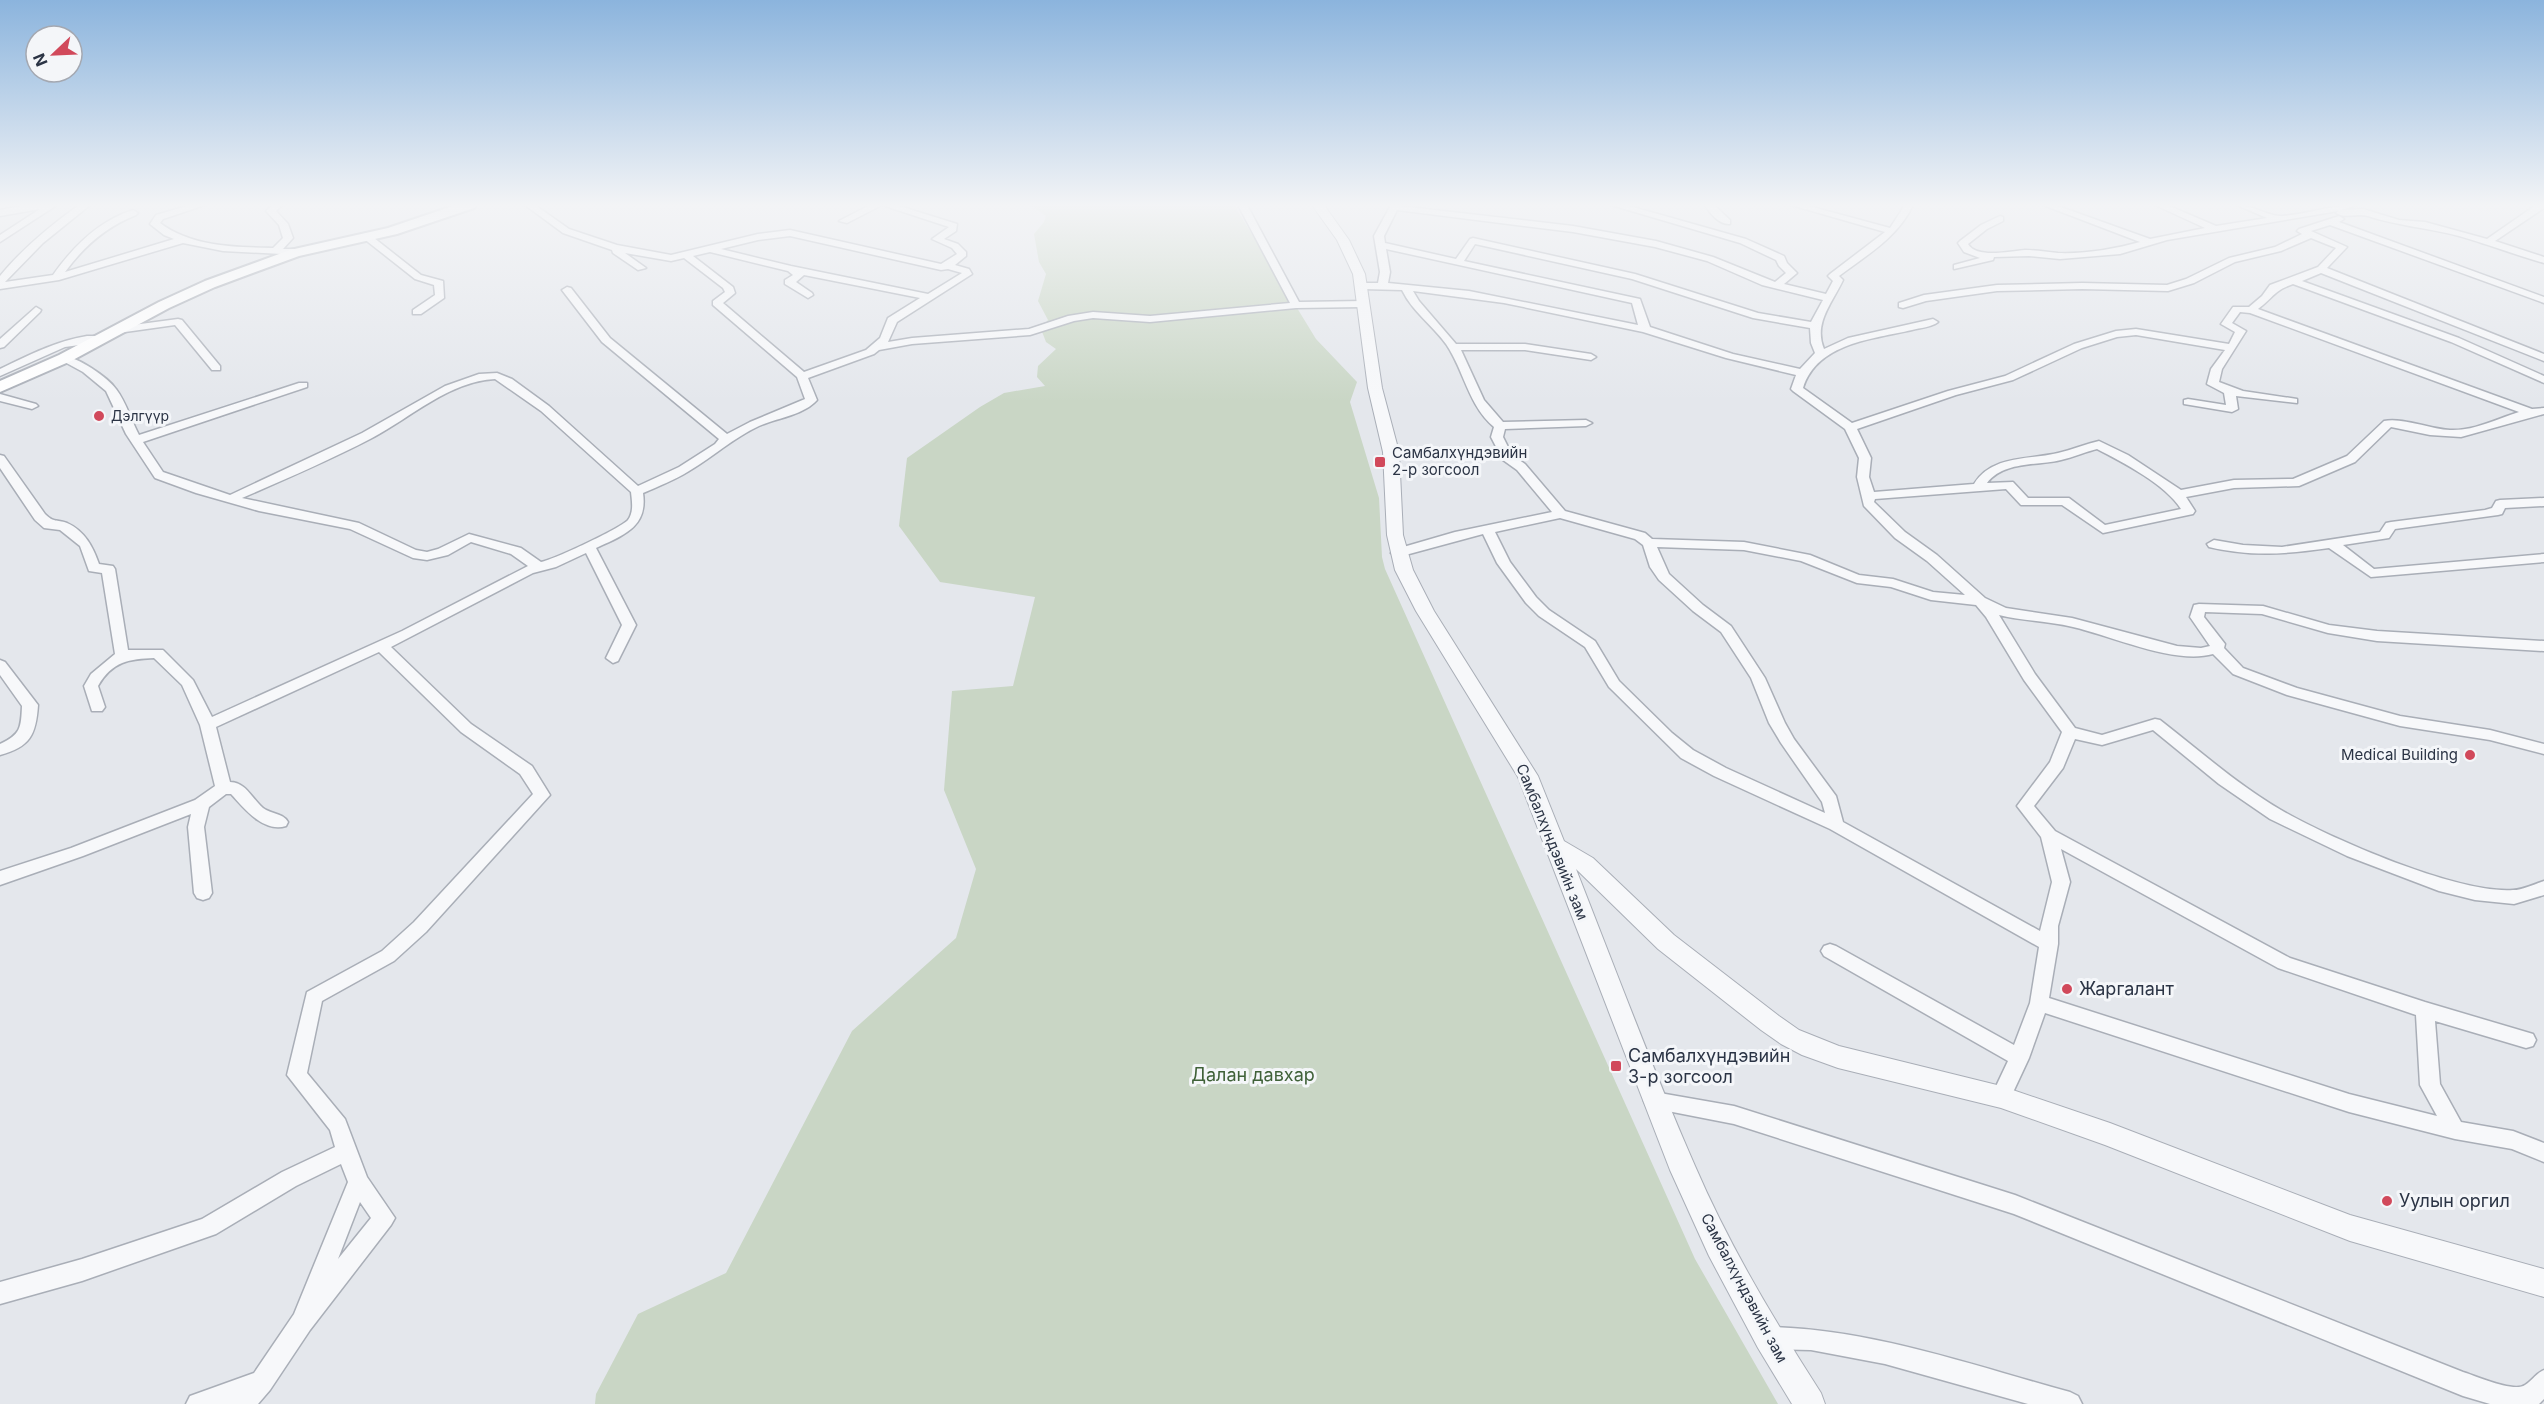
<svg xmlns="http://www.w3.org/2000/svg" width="2544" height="1404" viewBox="0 0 2544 1404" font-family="Inter,sans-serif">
<rect width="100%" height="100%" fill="#e4e7ec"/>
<path fill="#c9d6c5" d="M 1030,205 L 1234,205 L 1316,339 L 1357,382 L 1350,402 L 1379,498 L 1382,557 L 1385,569 L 1695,1259 L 1778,1404 L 595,1404 L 596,1394 L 638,1314 L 726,1273 L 852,1031 L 956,938 L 976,869 L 944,790 L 952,691 L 1013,686 L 1035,597 L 940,582 L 899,526 L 907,458 L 980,407 L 1004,393 L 1045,386 L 1037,377 L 1038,366 L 1056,349 L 1046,342 L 1041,329 L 1048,320 L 1038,301 L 1046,274 L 1039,262 L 1034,234 L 1044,222 L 1046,216 Z"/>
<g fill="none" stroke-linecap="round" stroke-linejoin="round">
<defs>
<path id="minor" d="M 27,205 L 57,205 L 0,242 L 0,235 L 40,209 L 0,216 L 0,210 Z
M 79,205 L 90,205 L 43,243 L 5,282 L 53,275 C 73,247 98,221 133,210 L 138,213 L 136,215 C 106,227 84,246 65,272 L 174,239 L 164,235 L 150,224 L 156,215 L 190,205 L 205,205 L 163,219 L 160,223 C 192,247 235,247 273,248 L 283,238 L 279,225 L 266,211 L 273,205 L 282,205 L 276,211 L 288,224 L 293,238 L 283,249 L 300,249 L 305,252 L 300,255 L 223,251 L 183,243 L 59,280 L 0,289 L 0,276 C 23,248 50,226 79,205 Z
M 525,205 L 535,205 L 569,229 L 617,245 L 671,255 L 758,234 L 790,230 L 941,264 L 957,254 L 952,248 L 932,239 L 949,227 L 882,205 L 896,205 L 957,224 L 956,231 L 944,239 L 958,244 L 966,252 L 966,256 L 955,265 L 969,269 L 972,274 L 897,322 L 888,342 L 912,338 L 1029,329 L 1068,316 L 1093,312 L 1150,316 L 1290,303 L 1238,205 L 1247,205 L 1299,302 L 1363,301 L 1368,304 L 1363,307 L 1296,308 L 1150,322 L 1093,318 L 1074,321 L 1030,335 L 912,344 L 879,350 L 874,354 L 808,378 L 817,400 C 804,415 777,418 759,426 C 733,438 713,457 689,471 C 675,480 659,486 643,493 C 648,527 624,535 596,548 L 636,625 L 618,661 L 613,663 L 606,658 L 622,625 L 586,553 L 556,567 L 533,573 L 391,647 L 471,724 L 532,766 L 550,795 L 426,932 L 394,961 L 322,1001 L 307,1073 L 345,1119 L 367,1177 L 395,1218 L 391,1225 L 310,1330 L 270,1390 L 258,1404 L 186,1404 L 190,1396 L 254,1373 L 294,1314 L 348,1182 L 341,1164 L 296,1186 L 216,1234 L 82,1281 L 0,1304 L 0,1282 L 82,1259 L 202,1219 L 282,1172 L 335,1147 L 330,1130 L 287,1075 L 307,992 L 382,951 L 414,922 L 533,794 L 520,774 L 461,732 L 379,652 L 216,727 L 230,782 C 246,782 252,799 263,808 C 271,814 283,813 288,822 L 286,826 C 263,833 244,808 231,794 L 226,794 L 209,807 L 204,827 L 212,893 L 209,898 L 203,900 L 197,898 L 194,893 L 188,827 L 191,814 L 83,856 L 0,885 L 0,871 L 71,848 L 195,800 L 215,786 L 200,725 L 182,685 L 154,658 C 130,659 112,661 98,686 L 105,707 L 102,711 L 92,711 L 84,686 L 91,674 L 115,654 L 102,573 L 89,571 L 80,546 L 60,530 L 44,528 L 35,520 L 0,468 L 0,455 L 4,456 L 45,514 C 54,523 56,519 67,523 C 85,531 93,547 99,564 L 113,566 L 115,569 L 128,650 L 163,650 L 193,680 L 212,717 L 402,631 L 528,566 L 511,554 L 471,542 L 448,555 L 427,560 L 413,558 L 350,529 L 259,511 L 196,493 L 155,478 L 126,434 L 106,391 L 83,372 L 61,360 L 61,356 C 74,354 109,378 116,389 C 126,402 131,420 139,435 L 299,383 L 307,383 L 307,387 L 143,442 L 163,472 L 230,495 L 362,433 L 445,386 L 479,374 L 497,373 L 512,379 L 549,406 L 638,486 L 679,467 L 715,444 L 719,439 L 602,342 L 562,290 L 567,287 L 571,288 L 610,338 L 727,434 L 750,422 L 805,399 L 797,377 L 713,305 L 713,301 L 725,292 L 723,288 L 684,258 L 671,261 L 625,253 L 646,268 L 638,270 L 613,253 L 612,250 L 563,233 ZM 790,236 L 941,270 L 948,269 L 962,273 L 928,294 L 791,266 L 721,249 L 758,240 ZM 710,252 L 788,271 L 793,275 L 785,280 L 785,284 L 808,298 L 813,295 L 812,293 L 796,282 L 804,275 L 920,298 L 888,318 L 880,338 L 866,350 L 804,372 L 723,303 L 735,293 L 733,287 L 693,256 ZM 495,379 L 541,411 L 631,492 C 632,501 634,512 628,520 C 619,529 555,559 541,562 L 521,548 L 469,534 L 438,549 L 427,552 L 416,550 L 359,523 L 242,498 C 286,479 330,460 372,438 C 410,418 450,381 495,379 ZM 360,1202 L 371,1218 L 338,1259 Z
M 870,205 L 882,205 L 847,223 L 839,221 Z
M 1391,205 L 1573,226 L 1656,241 L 1713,257 L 1775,282 L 1786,273 L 1779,266 L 1776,260 L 1740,243 L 1611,205 L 1626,205 L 1746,239 L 1784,256 L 1787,263 L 1797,273 L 1784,284 L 1826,294 L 1833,281 L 1828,276 L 1830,274 L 1885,232 L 1791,205 L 1805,205 L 1890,228 L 1905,205 L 1913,205 C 1898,237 1867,255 1839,276 L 1843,280 C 1833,302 1813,323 1824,349 L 1848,338 L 1933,319 L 1938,322 C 1932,327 1920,328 1912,330 C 1873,339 1817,343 1803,388 L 1852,423 L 1948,391 L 2005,376 L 2074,344 L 2116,331 L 2136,329 L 2229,344 L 2235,332 L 2221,324 L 2233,307 L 2249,307 L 2262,296 L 2270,285 L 2318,267 L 2336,248 L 2311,238 L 2281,251 L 2235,262 L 2194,283 L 2168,291 L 2082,289 L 1997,291 L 1926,301 L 1903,308 L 1899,307 L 1899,303 L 1924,295 L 1997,285 L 2082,283 L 2167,285 L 2186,279 L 2229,258 L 2275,247 L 2302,234 L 2297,231 L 2299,229 L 2339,216 L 2344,219 L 2339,222 L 2544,297 L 2544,303 L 2330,225 L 2311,231 L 2347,247 L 2327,268 L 2544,354 L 2544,361 L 2321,273 L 2302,281 L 2459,338 L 2544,376 L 2544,383 L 2451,342 L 2293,284 C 2273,291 2274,297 2258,309 L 2532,409 L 2544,408 L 2544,414 L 2461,437 L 2430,435 L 2391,427 L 2355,462 L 2299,486 L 2234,488 L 2186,497 L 2195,511 L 2193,514 L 2103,533 L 2062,505 L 2021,505 L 2006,489 L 1875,499 L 1874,502 L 1905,532 L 1937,555 L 1985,598 L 2006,608 L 2072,618 L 2177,646 L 2201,648 L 2210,646 L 2190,617 L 2194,605 L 2199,604 L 2263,606 L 2329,625 L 2377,631 L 2544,641 L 2544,651 L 2377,641 L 2328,633 L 2262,614 L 2205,612 L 2204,617 L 2225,644 L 2224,648 L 2243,668 L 2297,688 L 2400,716 L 2490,730 L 2544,744 L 2544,754 L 2490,740 L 2400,726 L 2287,695 L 2233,674 L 2213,654 C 2175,665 2112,636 2073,627 C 2049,621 2023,621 1999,615 L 2035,674 L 2075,728 L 2102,735 L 2155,719 L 2160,720 C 2200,751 2238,785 2281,810 C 2331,839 2458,894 2513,890 C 2523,890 2534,884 2544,881 L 2544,895 L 2514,904 L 2475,900 L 2439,891 L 2347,856 L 2270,819 L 2219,784 L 2153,730 L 2102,745 L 2075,739 L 2063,768 L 2034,806 L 2055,831 L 2290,958 L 2425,1002 L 2533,1034 L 2536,1040 L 2533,1046 L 2526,1048 L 2435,1021 L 2440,1084 L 2461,1122 L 2513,1131 L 2544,1143 L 2544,1162 L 2512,1149 L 2455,1139 L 2349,1112 L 2045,1013 L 2029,1058 L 2008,1103 L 2001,1106 L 1994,1103 L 1991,1097 L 2008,1061 L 1824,956 L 1821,951 L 1824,946 L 1830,944 L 1836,946 L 2014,1045 L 2030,1003 L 2039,947 L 1830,829 L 1714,776 L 1681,758 L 1609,687 L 1585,647 L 1539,616 L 1526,603 L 1497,563 L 1483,534 L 1398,557 L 1391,553 L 1393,550 L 1455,532 L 1552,512 L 1517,470 L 1503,460 L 1491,437 L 1494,427 C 1468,405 1464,370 1446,344 C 1432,325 1412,311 1402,290 L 1362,289 L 1357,286 L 1362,283 L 1378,283 L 1380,272 L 1374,236 ZM 1397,210 L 1573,232 L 1655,247 L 1707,261 L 1762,285 L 1823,300 L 1811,322 L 1758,313 L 1635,274 L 1473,238 L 1470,239 L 1456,259 L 1385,243 L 1384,236 ZM 1475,244 L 1632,279 L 1753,318 L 1810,328 L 1811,343 L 1815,353 L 1800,369 L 1733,354 L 1650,327 L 1640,299 L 1464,261 ZM 1386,249 L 1632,303 L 1638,325 L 1469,291 L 1388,283 L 1390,272 ZM 1413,291 L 1504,303 L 1643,332 L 1726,358 L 1796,375 L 1791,389 L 1793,391 L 1845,429 L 1859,458 L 1857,477 L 1864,506 L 1895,538 L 1927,561 L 1965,595 L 1933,592 L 1893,579 L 1859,575 L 1810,555 L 1744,542 L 1652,539 L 1645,533 L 1565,511 L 1525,464 L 1512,455 L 1503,437 L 1505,429 L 1586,426 L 1592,423 L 1586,420 L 1503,422 L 1484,400 L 1461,350 L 1525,350 L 1591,360 L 1596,357 L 1591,354 L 1525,344 L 1456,344 L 1419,301 ZM 2240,312 L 2250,313 L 2519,412 C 2496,419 2475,431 2450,430 C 2430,429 2402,417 2384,421 L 2347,456 L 2293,479 L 2234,480 L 2181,490 L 2128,455 L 2099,441 C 2085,444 2072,450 2058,453 C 2029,460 1992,455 1974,484 L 1874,492 L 1869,477 L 1871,458 L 1857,429 L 1956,395 L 2013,380 L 2082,348 L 2117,337 L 2136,335 L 2225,350 L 2211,369 L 2207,384 L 2224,393 L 2226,405 L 2188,399 L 2184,400 L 2184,404 L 2232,412 L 2238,409 L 2236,396 L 2297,403 L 2297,399 L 2243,391 L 2219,382 L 2222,369 L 2246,331 L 2232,323 ZM 2097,449 C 2124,463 2165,484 2181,509 L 2105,525 L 2069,498 L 2028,498 L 2013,482 L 1987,483 C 2004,461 2037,466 2061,460 C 2074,457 2085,452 2097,449 ZM 1560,518 L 1635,539 L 1643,545 L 1650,567 L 1659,580 L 1693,611 L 1721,632 L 1751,678 L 1769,723 L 1781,743 L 1822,802 L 1825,813 L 1726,768 L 1693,750 L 1672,733 L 1619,681 L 1595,641 L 1549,610 L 1536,597 L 1510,562 L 1495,532 ZM 1657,547 L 1744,550 L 1801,561 L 1857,583 L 1891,587 L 1931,600 L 1976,605 L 1986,617 L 2024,680 L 2062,732 L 2050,762 L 2017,806 L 2041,837 L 2052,882 L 2040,931 L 1843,822 L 1836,796 L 1794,739 L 1785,723 L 1765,678 L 1731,626 L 1703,605 L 1669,574 ZM 2061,849 L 2278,968 L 2416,1015 L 2420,1085 L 2437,1116 L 2349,1094 L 2049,998 L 2058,944 L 2058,926 L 2070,882 Z
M 1705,205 L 1714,205 L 1730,220 L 1730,224 C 1720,225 1710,214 1705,205 Z
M 2043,205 L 2055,205 L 2150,239 L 2205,228 L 2155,205 L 2167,205 L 2216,226 L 2267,218 L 2237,205 C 2253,205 2269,217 2282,216 C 2308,214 2332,205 2357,205 L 2341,210 L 2363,209 L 2399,220 L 2425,222 L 2487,239 L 2536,205 L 2544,205 L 2544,208 L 2495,241 L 2544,257 L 2544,263 C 2515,255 2488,244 2459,236 C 2429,228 2398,226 2368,216 C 2358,213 2345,219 2336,213 L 2338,211 L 2167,240 L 2120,254 L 2060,259 L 2029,256 L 1994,257 L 1993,260 L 1954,269 L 1954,265 L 1980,258 L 1964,252 L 1958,243 L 1960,241 L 1981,225 L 2000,216 L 2003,217 L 2003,221 L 1987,229 L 1968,244 C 1977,259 2010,251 2025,250 C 2036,250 2047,252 2058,253 C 2085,254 2115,249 2140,242 Z
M 363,234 L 369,234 L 421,275 L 443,281 L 444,298 L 421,314 L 413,314 L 413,310 L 435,295 L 434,285 L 415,279 L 363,238 Z
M 36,307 L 41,310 L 40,312 L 4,347 L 0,348 L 0,339 Z
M 178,319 L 182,320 L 220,366 L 220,370 L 212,370 L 175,325 L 118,333 L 113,330 L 118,327 Z
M 87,336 L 101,336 L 106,339 L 101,342 L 65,347 L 0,376 L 0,369 C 29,355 56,341 87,336 Z
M 0,394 L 36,404 L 38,406 L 32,409 L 0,401 Z
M 2544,498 L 2544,506 L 2505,508 L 2502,514 L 2498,515 L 2395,529 L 2389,538 L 2343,545 L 2374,569 L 2544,554 L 2544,562 L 2371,577 L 2329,548 C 2287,554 2251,557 2209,547 L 2207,544 L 2214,540 L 2243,545 L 2282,547 L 2380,532 L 2386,523 L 2391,522 L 2485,510 L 2492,508 L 2496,501 L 2500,500 Z
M 0,660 L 5,662 L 38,705 C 36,735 30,747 0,755 L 0,744 C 21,734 21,728 22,706 L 0,675 Z
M 1654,1092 L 1734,1106 L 2015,1195 L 2463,1372 C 2476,1376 2514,1393 2525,1385 C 2532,1381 2535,1374 2544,1370 L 2544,1399 L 2539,1404 L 2490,1404 L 2463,1396 L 2014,1214 L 1734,1124 L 1647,1107 L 1644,1101 L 1647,1095 Z
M 1768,1327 C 1871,1329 1971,1365 2070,1392 L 2078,1396 L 2082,1404 L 2028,1404 L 1885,1364 L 1811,1350 L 1768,1349 L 1760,1346 L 1757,1338 L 1760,1330 Z"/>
<path id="tertiary" d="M 1312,205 L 1324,205 L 1349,240 L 1365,274 L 1382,388 L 1399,452 L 1403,535 L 1413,570 L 1434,611 L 1538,776 L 1564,841 L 1593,858 L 1674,935 L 1779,1016 L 1799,1030 L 1839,1046 L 2001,1086 L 2110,1123 L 2350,1215 L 2544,1269 L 2544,1297 L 2350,1241 L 2105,1145 L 2001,1108 L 1838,1068 L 1802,1055 L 1781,1044 L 1761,1030 L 1658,949 L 1576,869 C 1615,968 1652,1068 1695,1166 C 1729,1245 1774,1320 1821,1393 L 1825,1404 L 1792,1404 L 1758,1348 L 1709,1256 L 1670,1170 L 1518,777 L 1416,611 L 1395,570 L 1387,535 L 1383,452 L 1368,388 L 1353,274 L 1337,240 Z"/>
<path id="secondary" d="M 456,205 L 476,205 L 474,208 L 397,234 L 299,256 L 215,287 L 169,308 L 71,361 L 0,392 L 0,381 L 59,355 L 159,302 L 205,281 L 290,250 L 388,228 Z"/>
</defs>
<use href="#minor" stroke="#a9aeb7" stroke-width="3"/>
<use href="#tertiary" stroke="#a9aeb7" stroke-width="2"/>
<use href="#secondary" stroke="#a9aeb7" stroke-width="4"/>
<use href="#minor" fill="#f7f8fa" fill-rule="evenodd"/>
<use href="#tertiary" fill="#f7f8fa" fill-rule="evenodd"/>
<use href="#secondary" fill="#fff" fill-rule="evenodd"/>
</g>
<linearGradient id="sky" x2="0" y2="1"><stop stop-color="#8bb4dd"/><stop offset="0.51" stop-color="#f3f4f6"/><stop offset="1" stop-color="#f3f4f6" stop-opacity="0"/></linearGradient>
<rect width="2544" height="402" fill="url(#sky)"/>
<g fill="#d1495b" stroke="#f4f6f9" stroke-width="2">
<circle cx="99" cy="416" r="6"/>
<rect x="1374" y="456" width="12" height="12" rx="3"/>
<circle cx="2470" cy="755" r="6"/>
<circle cx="2067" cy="989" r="6"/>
<rect x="1610" y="1060" width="12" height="12" rx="3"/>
<circle cx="2387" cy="1201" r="6"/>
</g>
<g text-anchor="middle" stroke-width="6" stroke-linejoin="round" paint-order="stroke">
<g font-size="14" fill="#2b3445" stroke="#f4f6f9" text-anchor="start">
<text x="111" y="421">Дэлгүүр</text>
</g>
<g font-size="15" fill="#2b3445" stroke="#f4f6f9" text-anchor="start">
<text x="1392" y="458">Самбалхүндэвийн<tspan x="1392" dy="17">2-р зогсоол</tspan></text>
<text x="2458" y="760" text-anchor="end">Medical Building</text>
</g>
<g font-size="15" fill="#2b3445" stroke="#f4f6f9">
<text transform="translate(1552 842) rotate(68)" y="5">Самбалхүндэвийн зам</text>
<text transform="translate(1744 1288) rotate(62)" y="5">Самбалхүндэвийн зам</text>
</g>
<g font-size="18" fill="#2b3445" stroke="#f4f6f9" text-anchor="start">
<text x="2079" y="995">Жаргалант</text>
<text x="1628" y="1062">Самбалхүндэвийн<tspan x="1628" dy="21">3-р зогсоол</tspan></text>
<text x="2399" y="1207">Уулын оргил</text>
</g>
<g font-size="18" fill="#3f6138" stroke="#f4f6f9">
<text x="1253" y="1081">Далан давхар</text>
</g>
</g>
<g transform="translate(54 54) rotate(247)"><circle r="28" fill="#f4f6f9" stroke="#a4a8b1" stroke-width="1.5"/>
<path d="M0-4.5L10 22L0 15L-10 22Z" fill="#d1495b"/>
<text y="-9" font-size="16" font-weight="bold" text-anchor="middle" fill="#2b3445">N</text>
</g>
</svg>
